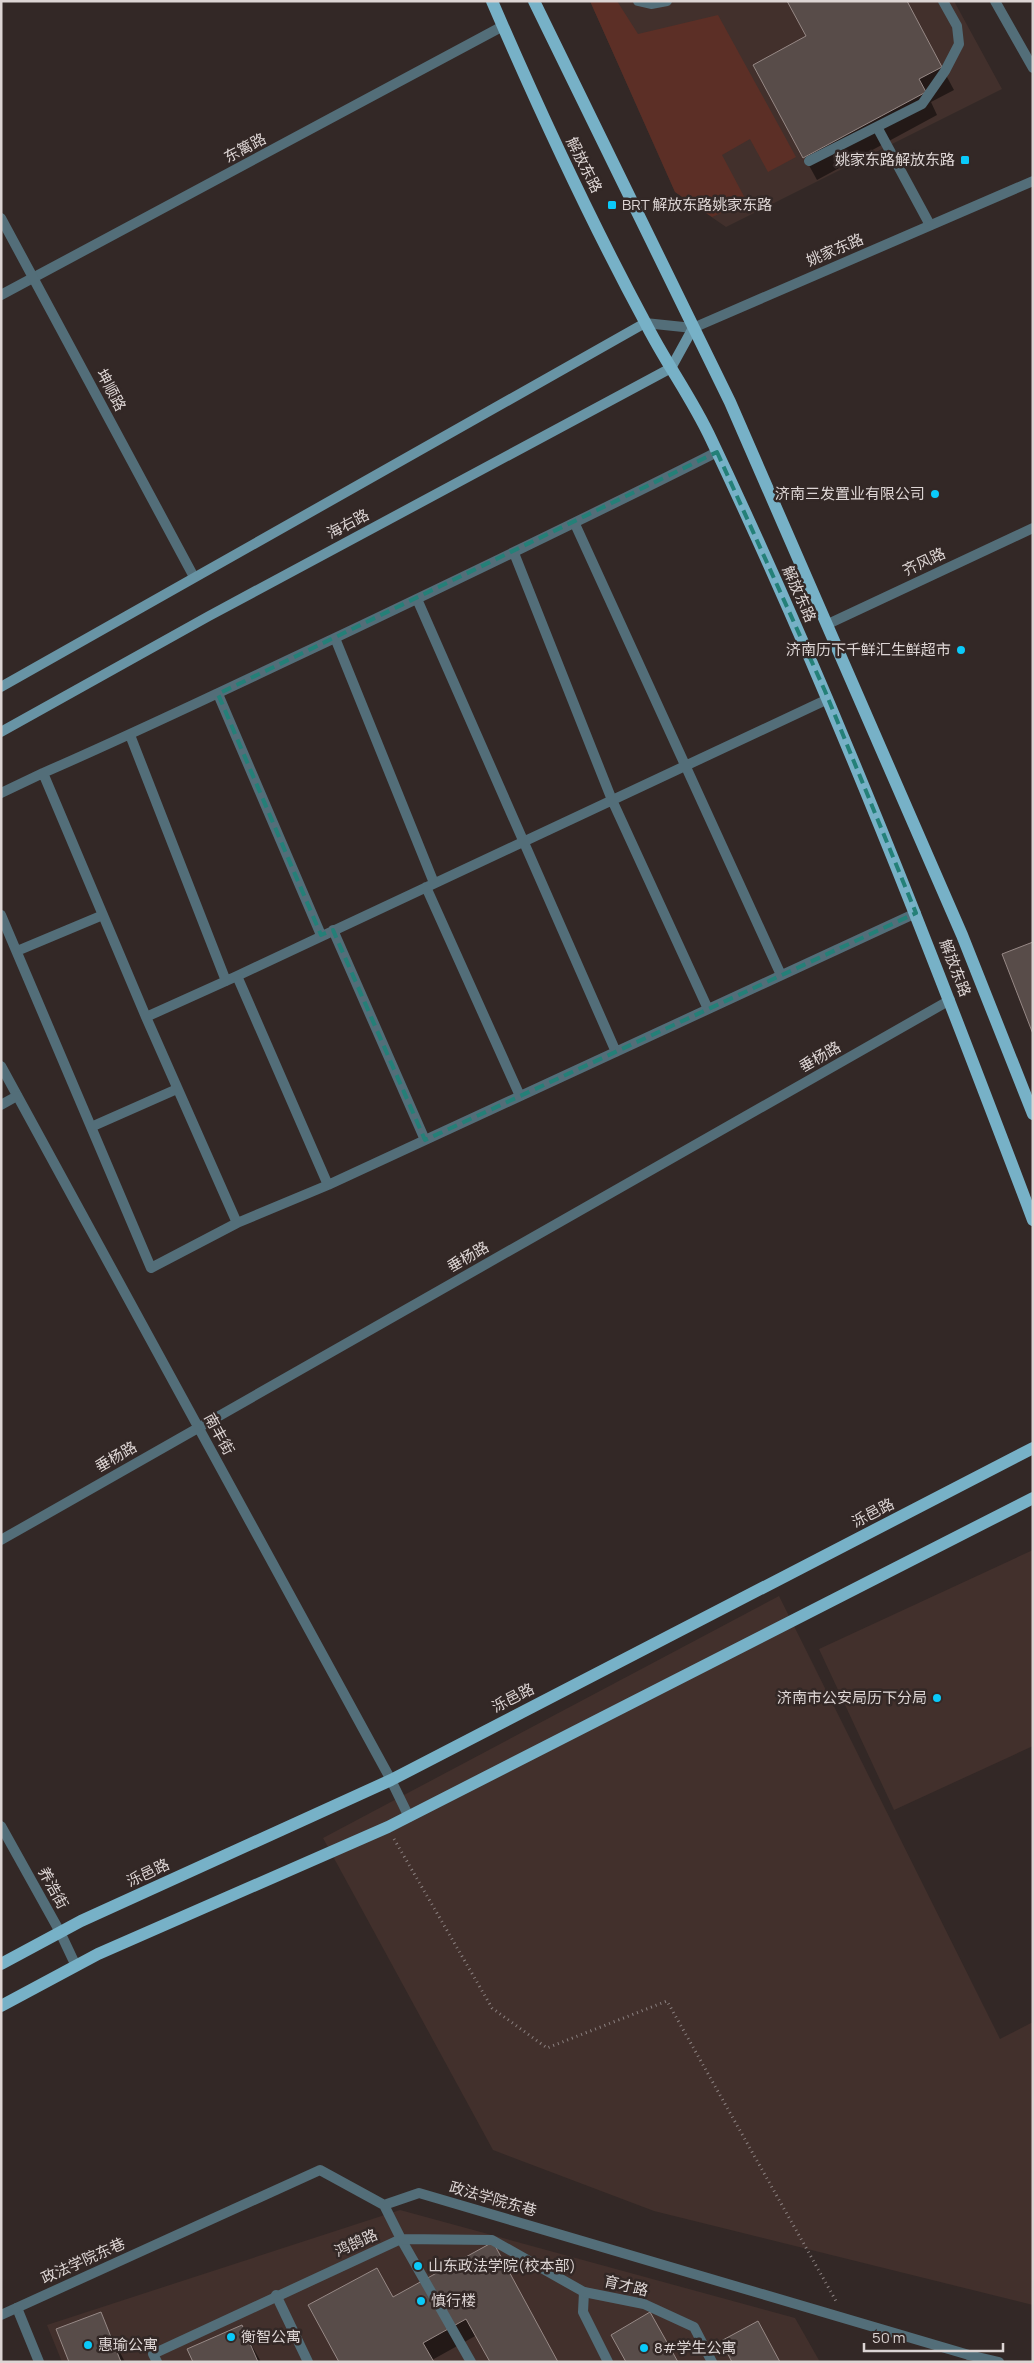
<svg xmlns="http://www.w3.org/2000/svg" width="1034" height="2363" viewBox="0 0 1034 2363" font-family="Manrope,'Noto Sans SC',sans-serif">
<rect width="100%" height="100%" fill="#332826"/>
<path fill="#42302c" d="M 590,1 L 954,1 L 1002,89 L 726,227 L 675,192 Z
M 1033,1550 L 1033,1746 L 894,1810 L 819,1649 Z
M 779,1596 L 1000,2039 L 1033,2022 L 1033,2305 L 654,2211 L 493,2150 L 323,1838 Z
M 400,2210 L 795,2318 L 820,2362 L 62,2362 L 47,2325 Z"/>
<path fill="#5c2f26" d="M 590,1 L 617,1 L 638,34 L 718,15 L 796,157 L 768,172 L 750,139 L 722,155 L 747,202 L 712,217 L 675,192 Z"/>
<path fill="#0007" d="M 906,1 L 954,90 L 931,102 L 937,115 L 817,180 L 754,65 Z
M 493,2244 L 477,2335 L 432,2360 L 393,2298 Z
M 100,2314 L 125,2362 L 71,2362 Z
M 241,2326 L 261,2362 L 194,2362 Z"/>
<path fill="#584c49" stroke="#978986" d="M 787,1 L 907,1 L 942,67 L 919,79 L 926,92 L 803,158 L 753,65 L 806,36 Z
M 1033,942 L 1033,1034 L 1002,954 Z
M 493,2242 L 558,2362 L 490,2362 L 466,2319 L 423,2343 L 434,2362 L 339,2362 L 308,2305 L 377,2268 L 393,2297 Z
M 101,2312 L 121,2362 L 69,2362 L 56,2329 Z
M 650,2312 L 678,2362 L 626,2362 L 611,2335 Z
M 758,2321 L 780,2362 L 732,2362 L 721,2341 Z
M 242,2325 L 258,2362 L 193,2362 L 187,2349 Z"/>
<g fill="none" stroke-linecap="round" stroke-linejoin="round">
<path stroke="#8b8180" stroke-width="3" stroke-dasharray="1 4" stroke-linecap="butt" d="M 394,1839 L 492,2008 L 547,2048 L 667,2001 L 836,2301"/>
<path stroke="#536e79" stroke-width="10" d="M 638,1 L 651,4 L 667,1
M 877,127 L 930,225
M 809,161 L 922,104 L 945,71 L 959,44 L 957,26 L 943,1
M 401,2239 L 471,2362
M 584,2292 L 583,2312 L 608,2362
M 276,2295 L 308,2362
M 17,2308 L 39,2362"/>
<path stroke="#536e79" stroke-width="10" d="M 1,295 L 503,26
M 575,524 L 781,975
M 514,553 L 612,800 L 708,1009
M 417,599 L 616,1052
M 828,624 L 1033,528
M 335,638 L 434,883
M 218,694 L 321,935
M 130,735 L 226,981
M 43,773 C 142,730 239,683 337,637 C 465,576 592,515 717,452
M 1,793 L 43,773 L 146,1017 L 237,1223 L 151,1268 L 1,915
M 426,887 L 520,1096
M 333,930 L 425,1140
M 17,951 L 103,915
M 237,976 L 328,1185
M 146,1017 L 237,976 L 828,699
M 1,1066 L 391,1780 L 409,1817
M 91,1127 L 177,1089
M 237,1223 L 328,1185 L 916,913
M 1,1540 L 950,1000
M 1,1826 L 60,1932 L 76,1966
M 384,2205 L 401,2239
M 1,2315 L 320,2170 L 384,2205 L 419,2193 L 969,2355
M 157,2362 L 153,2354 L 401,2239 L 492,2240 L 584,2292 L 644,2304 L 694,2327 L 712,2362"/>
<path stroke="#536e79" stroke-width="10" d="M 995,1 L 1033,68
M 1,218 L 194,577
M 645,323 L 693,328 L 1033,181
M 1,1105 L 17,1096
M 969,2355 L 999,2362"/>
<path stroke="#6894a5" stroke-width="10" d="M 1,687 L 645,323
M 1,732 L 209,616 L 671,368 L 693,328"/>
<path stroke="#77b1c7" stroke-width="12" d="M 492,1 C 539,110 589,218 645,322 C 665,362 692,398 711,439 C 832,694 933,956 1033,1220
M 534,1 L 730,402 L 962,935 L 1033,1114
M 1,1964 L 81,1921 L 391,1780 L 1033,1448
M 1,2006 L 98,1954 L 388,1827 L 1033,1498"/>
</g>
<path fill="none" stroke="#248078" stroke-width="4" stroke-dasharray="10 6" stroke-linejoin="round" d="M 717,452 L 825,691 L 916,913 L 425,1140 L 333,930 L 321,935 L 218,694 Z"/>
<g fill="#0acafa" stroke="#332826" stroke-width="2">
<rect x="960" y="155" width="10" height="10" rx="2.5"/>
<rect x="607" y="200" width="10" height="10" rx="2.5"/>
<circle cx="935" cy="494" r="5"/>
<circle cx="961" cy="650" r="5"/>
<circle cx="937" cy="1698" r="5"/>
<circle cx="418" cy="2266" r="5"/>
<circle cx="421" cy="2301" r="5"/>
<circle cx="231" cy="2337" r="5"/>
<circle cx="88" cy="2345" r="5"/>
<circle cx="644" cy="2348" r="5"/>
</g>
<g text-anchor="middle" stroke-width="5" stroke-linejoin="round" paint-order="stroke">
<g font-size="15" fill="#ddd5d4" stroke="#332826">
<text transform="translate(245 148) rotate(-28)" y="5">东篱路</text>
<text transform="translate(584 165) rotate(63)" y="5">解放东路</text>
<text transform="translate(835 250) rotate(-23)" y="5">姚家东路</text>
<text transform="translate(111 390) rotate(62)" y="5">坤顺路</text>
<text transform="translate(348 524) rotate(-28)" y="5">海右路</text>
<text transform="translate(924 562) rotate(-25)" y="5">齐风路</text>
<text transform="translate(799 594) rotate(66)" y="5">解放东路</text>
<text transform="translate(955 968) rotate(69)" y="5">解放东路</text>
<text transform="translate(820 1057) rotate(-30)" y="5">垂杨路</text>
<text transform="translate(468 1257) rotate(-30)" y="5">垂杨路</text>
<text transform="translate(219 1434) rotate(61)" y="5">南丰街</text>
<text transform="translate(116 1457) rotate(-30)" y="5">垂杨路</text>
<text transform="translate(873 1513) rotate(-27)" y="5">泺邑路</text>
<text transform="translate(513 1698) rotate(-27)" y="5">泺邑路</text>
<text transform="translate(148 1873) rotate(-25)" y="5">泺邑路</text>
<text transform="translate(53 1888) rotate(61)" y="5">养浩街</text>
<text transform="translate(493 2199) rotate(16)" y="5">政法学院东巷</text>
<text transform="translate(356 2243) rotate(-24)" y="5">鸿鹄路</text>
<text transform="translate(83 2261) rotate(-24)" y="5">政法学院东巷</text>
<text transform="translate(626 2286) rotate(13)" y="5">育才路</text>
</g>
<g font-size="15" fill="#ddd5d4" stroke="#332826" text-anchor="start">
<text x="955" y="165" text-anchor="end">姚家东路解放东路</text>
<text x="622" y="210">BRT 解放东路姚家东路</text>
<text x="925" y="499" text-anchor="end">济南三发置业有限公司</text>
<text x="951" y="655" text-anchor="end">济南历下千鲜汇生鲜超市</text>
<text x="927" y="1703" text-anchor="end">济南市公安局历下分局</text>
<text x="428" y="2271">山东政法学院(校本部)</text>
<text x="431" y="2306">慎行楼</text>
<text x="241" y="2342">衡智公寓</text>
<text x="98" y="2350">惠瑜公寓</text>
<text x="654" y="2353">8#学生公寓</text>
</g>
</g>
<rect width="1034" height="2363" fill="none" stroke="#ddd5d4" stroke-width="5"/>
<path d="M864 2343v8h139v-8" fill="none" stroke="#ddd5d4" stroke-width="2.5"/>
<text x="872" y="2343" font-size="15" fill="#ddd5d4" stroke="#332826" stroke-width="4" paint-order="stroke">50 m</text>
</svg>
